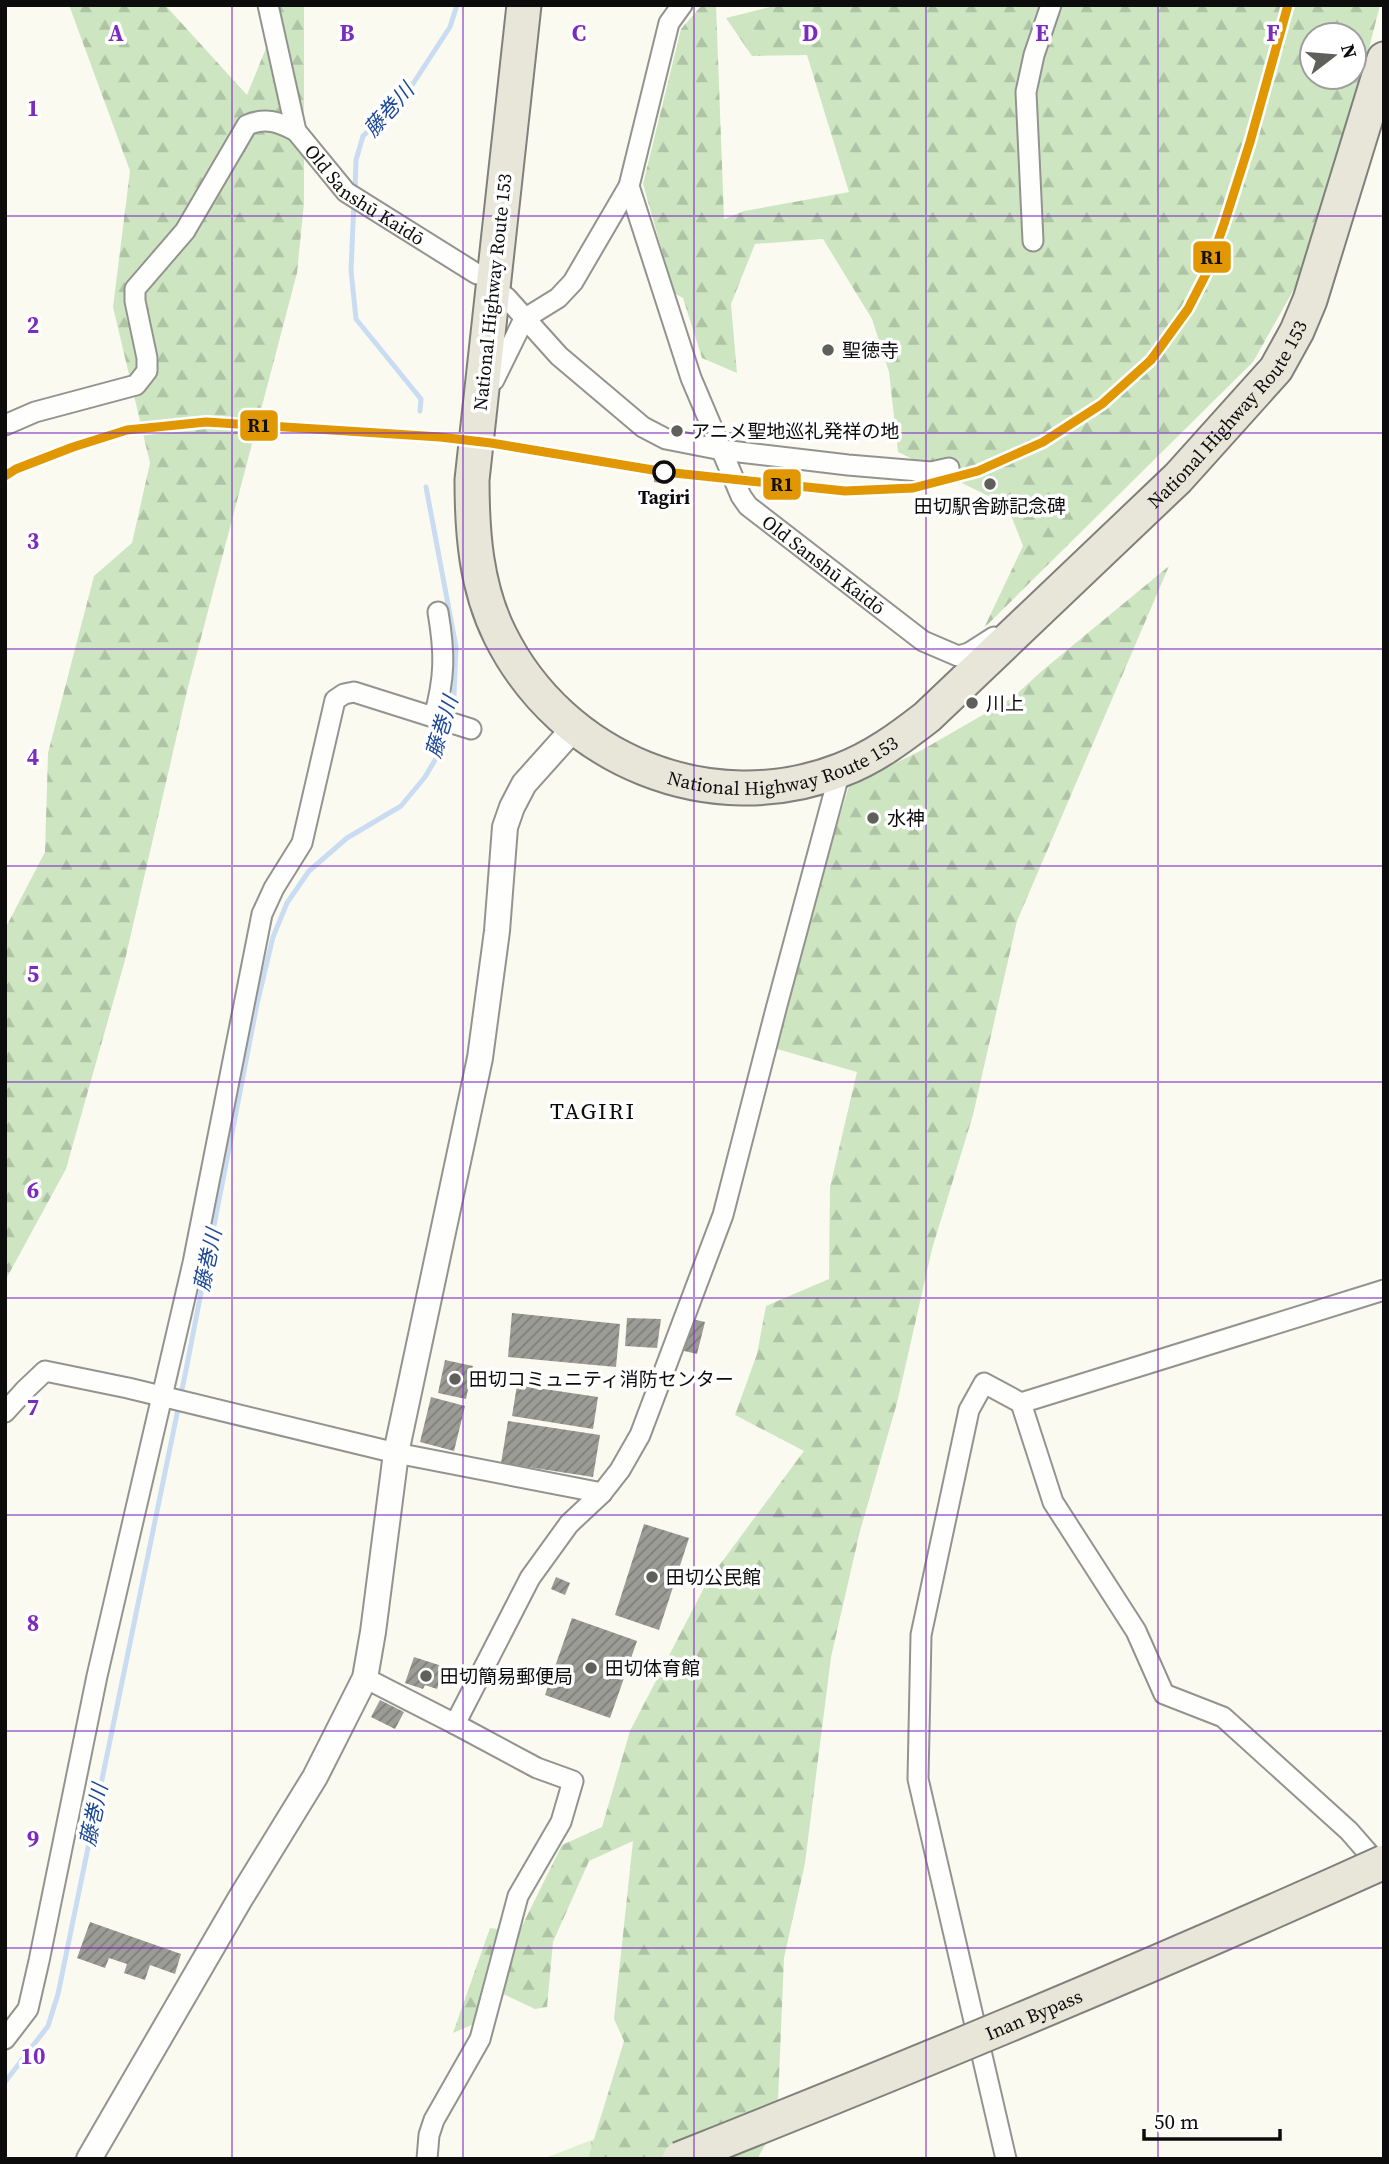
<svg xmlns="http://www.w3.org/2000/svg" width="1389" height="2164" viewBox="0 0 1389 2164" font-family="'Source Serif 4','Noto Sans JP',serif">
<defs>
<pattern id="grass-tufts" width="24" height="20" patternUnits="userSpaceOnUse" patternTransform="scale(1.75)"><rect width="24" height="20" fill="#deefd2"/><path d="M3 7l-1-3M5 7V3M7 7l1-3M15 17l-1-3M17 17v-4M19 17l1-3" fill="none" stroke="#bdccb3"/></pattern>
<pattern id="forest-firs" width="22" height="20" patternUnits="userSpaceOnUse" patternTransform="scale(1.75)"><rect width="22" height="20" fill="#cde6c1"/><path d="M5 1l3.5 6h-7zM16 11l3.5 6h-7z" fill="#afc4a5"/></pattern>
<pattern id="building-hatch" width="6" height="6" patternUnits="userSpaceOnUse" patternTransform="scale(1.75)"><rect width="6" height="6" fill="#9c9c97"/><path d="M-1 1l2-2M0 6l6-6M5 7l2-2" fill="none" stroke="#7e7e7a"/></pattern>
</defs>
<rect width="100%" height="100%" fill="#fafaf1"/>
<path fill="url(#grass-tufts)" d="M 653,2116 L 643,2159 L 543,2159 Z"/>
<path fill="url(#forest-firs)" fill-rule="evenodd" d="M 69,5 L 165,5 L 247,95 L 277,21 L 276,5 L 304,5 L 304,203 L 297,273 L 188,687 L 125,960 L 66,1169 L 5,1281 L 5,929 L 45,852 L 48,753 L 94,576 L 132,543 L 150,463 L 113,307 L 130,171 Z
M 702,5 L 716,5 L 724,219 L 744,211 L 849,192 L 807,55 L 752,56 L 726,18 L 778,5 L 1380,5 L 1360,84 L 1298,282 L 1253,362 L 984,628 L 1023,546 L 1007,505 L 898,452 L 889,372 L 872,319 L 823,239 L 755,244 L 731,304 L 737,373 L 702,358 L 683,298 L 674,293 L 643,184 L 681,29 ZM 1312,35 L 1354,35 L 1354,77 L 1312,77 Z
M 1169,566 L 1017,921 L 973,1115 L 932,1249 L 897,1403 L 860,1531 L 831,1657 L 805,1863 L 784,1958 L 777,2125 L 757,2159 L 588,2159 L 624,2041 L 614,2019 L 633,1841 L 589,1861 L 553,1942 L 547,2007 L 535,2009 L 501,1993 L 490,2017 L 453,2033 L 490,1928 L 519,1932 L 562,1845 L 602,1827 L 630,1731 L 707,1582 L 804,1451 L 735,1415 L 757,1354 L 766,1306 L 829,1279 L 830,1187 L 857,1072 L 777,1049 L 807,923 L 849,786 L 922,750 L 1012,698 L 1043,670 Z"/>
<g fill="none" stroke-linecap="round" stroke-linejoin="round">
<path stroke="#cadcf2" stroke-width="5" d="M 355,193 L 356,160 L 363,136 L 405,96 L 450,27 L 457,5
M 354,202 L 351,270 L 356,319 L 421,399 L 420,411
M 5,2082 L 48,2026 L 58,1994 L 186,1370 L 257,1004 L 273,937 L 287,903 L 309,871 L 347,838 L 401,806 L 425,777 L 438,755 L 454,695 L 456,647 L 426,487"/>
</g>
<path fill="url(#building-hatch)" d="M 655,475 L 668,476 L 668,484 L 654,482 Z
M 512,1313 L 620,1324 L 616,1367 L 508,1357 Z
M 627,1318 L 661,1319 L 657,1348 L 625,1346 Z
M 688,1318 L 705,1322 L 697,1354 L 680,1350 Z
M 445,1360 L 473,1366 L 466,1399 L 438,1393 Z
M 517,1385 L 598,1397 L 593,1429 L 512,1416 Z
M 431,1397 L 465,1406 L 454,1451 L 420,1442 Z
M 508,1421 L 600,1435 L 593,1477 L 501,1463 Z
M 644,1524 L 689,1538 L 659,1630 L 615,1615 Z
M 556,1577 L 570,1583 L 565,1595 L 551,1589 Z
M 572,1618 L 637,1641 L 610,1718 L 545,1695 Z
M 414,1657 L 445,1667 L 437,1689 L 425,1685 L 423,1689 L 405,1683 Z
M 380,1700 L 404,1712 L 395,1729 L 371,1717 Z
M 90,1922 L 181,1954 L 175,1974 L 150,1965 L 145,1980 L 124,1973 L 127,1964 L 109,1958 L 105,1968 L 77,1958 Z"/>
<g fill="none" stroke-linecap="round" stroke-linejoin="round">
<defs>
<g id="minor">
<path id="s1" d="M 268,5 L 296,131 L 346,192 L 477,274"/>
<path id="s2" d="M 682,5 L 669,23 L 629,186 L 691,378 L 741,496 L 748,506 L 923,641 L 958,656 L 969,653 L 994,637"/>
<path d="M 1033,241 L 1026,92 L 1034,55 L 1051,5"/>
<path d="M 506,297 L 559,356 L 643,427 L 666,439 L 722,450 L 848,465 L 931,472 L 949,468"/>
<path d="M 487,386 L 494,380 L 524,319 L 558,298 L 573,282 L 629,186"/>
<path d="M 5,425 L 35,412 L 136,385 L 147,371 L 147,358 L 135,301 L 135,289 L 185,231 L 247,125 C 266,117 279,122 296,131"/>
<path d="M 434,717 C 445,677 445,653 438,612"/>
<path d="M 1021,1403 L 1053,1502 L 1136,1631 L 1164,1694 L 1223,1717 L 1349,1831 L 1383,1870"/>
<path d="M 5,1412 L 25,1390 L 45,1371 L 128,1388 L 396,1453 L 602,1493"/>
<path d="M 365,1678 L 455,1724"/>
<path d="M 5,2039 L 28,2009 L 39,1961 L 97,1676 L 193,1263 L 262,914 L 274,888 L 302,843 L 335,700 L 344,694 L 354,692 L 471,729"/>
<path d="M 427,2159 L 429,2135 L 434,2120 L 480,2039 L 518,1896 L 561,1822 L 573,1781 L 537,1768 L 455,1724 L 530,1578 L 569,1524 L 602,1493 L 620,1470 L 640,1435 L 723,1215 L 776,1009 L 840,771"/>
<path d="M 1006,2159 L 918,1779 L 921,1635 L 969,1410 L 984,1383 L 1021,1403 L 1384,1290"/>
</g>
<path id="tertiary" d="M 89,2159 L 240,1899 L 315,1777 L 365,1678 L 373,1632 L 396,1453 L 480,1058 L 497,931 L 505,827 L 512,807 L 524,784 L 575,727"/>
<g id="trunk">
<path id="s3" d="M 524,5 L 472,480 C 472,533 476,587 500,635 C 562,760 711,821 841,770 C 873,758 900,738 927,717 L 1178,478 L 1276,369 L 1297,331 L 1310,300 L 1384,59"/>
</g>
</defs>
<use href="#minor" stroke="#93938f" stroke-width="23"/>
<use href="#tertiary" stroke="#93938f" stroke-width="28"/>
<use href="#trunk" stroke="#80807c" stroke-width="37"/>
<use href="#minor" stroke="#fefefd" stroke-width="19"/>
<use href="#tertiary" stroke="#fefefd" stroke-width="24"/>
<use href="#trunk" stroke="#e8e6d8" stroke-width="33"/>
<defs>
<g id="trunk-bridge">
<path id="s4" d="M 679,2159 C 916,2065 1152,1967 1384,1862"/>
</g>
</defs>
<use href="#trunk-bridge" stroke="#80807c" stroke-width="37" stroke-linecap="butt"/>
<use href="#trunk-bridge" stroke="#e8e6d8" stroke-width="33"/>
<defs>
<path id="rail-1" d="M 5,476 L 16,469 L 73,447 L 127,430 L 206,422 L 440,437 L 491,443 L 665,472 L 845,491 L 913,488 L 978,471 L 1043,442 L 1102,404 L 1151,360 L 1188,309 L 1207,272 L 1224,224 L 1250,142 L 1288,5"/>
</defs>
<use href="#rail-1" stroke="#fff" stroke-width="14"/>
<use href="#rail-1" stroke="#e09701" stroke-width="9"/>
</g>
<path fill="none" stroke="#7b2cbf" stroke-width="2" stroke-opacity="0.55" d="M 232,5 L 232,2159M 463,5 L 463,2159M 694,5 L 694,2159M 926,5 L 926,2159M 1158,5 L 1158,2159M 5,216 L 1384,216M 5,433 L 1384,433M 5,649 L 1384,649M 5,866 L 1384,866M 5,1082 L 1384,1082M 5,1298 L 1384,1298M 5,1515 L 1384,1515M 5,1731 L 1384,1731M 5,1948 L 1384,1948"/>
<g fill="#5f5f5c" stroke="#fff" stroke-width="2.5">
<circle cx="828" cy="350" r="7"/>
<circle cx="677" cy="431" r="7"/>
<circle cx="990" cy="484" r="7"/>
<circle cx="972" cy="703" r="7"/>
<circle cx="873" cy="818" r="7"/>
<circle cx="455" cy="1379" r="7"/>
<circle cx="652" cy="1577" r="7"/>
<circle cx="591" cy="1668" r="7"/>
<circle cx="426" cy="1676" r="7"/>
</g>
<circle fill="#fff" stroke="#0c0c0c" stroke-width="3.5" cx="664" cy="472" r="10"/>
<g text-anchor="middle" stroke-width="7" stroke-linejoin="round" paint-order="stroke">
<g font-size="19" fill="#0c0c0c" stroke="#fff">
<text dy="7" stroke="none"><textPath href="#s1" startOffset="224">Old Sanshū Kaidō</textPath></text>
<text transform="translate(492 292) rotate(-84)" y="7">National Highway Route 153</text>
<text dy="7" stroke="none"><textPath href="#s3" startOffset="1568">National Highway Route 153</textPath></text>
<text dy="7" stroke="none"><textPath href="#s2" startOffset="628">Old Sanshū Kaidō</textPath></text>
<text dy="7" stroke="none"><textPath href="#s3" startOffset="982">National Highway Route 153</textPath></text>
<text dy="7" stroke="none"><textPath href="#s4" startOffset="383">Inan Bypass</textPath></text>
</g>
<g font-size="19" fill="#0c0c0c" stroke="#fff" text-anchor="start">
<text x="842" y="357">聖徳寺</text>
<text x="691" y="438">アニメ聖地巡礼発祥の地</text>
<text x="990" y="513" text-anchor="middle">田切駅舎跡記念碑</text>
<text x="986" y="710">川上</text>
<text x="887" y="825">水神</text>
<text x="469" y="1386">田切コミュニティ消防センター</text>
<text x="666" y="1584">田切公民館</text>
<text x="605" y="1675">田切体育館</text>
<text x="440" y="1683">田切簡易郵便局</text>
</g>
<g font-size="19" font-weight="bold" fill="#0c0c0c" stroke="#fff">
<text x="664" y="504">Tagiri</text>
</g>
<g font-size="21" font-style="italic" fill="#1d4996" stroke="#fff">
<text transform="translate(389 110) rotate(-49)" y="7">藤巻川</text>
<text transform="translate(442 727) rotate(-73)" y="7">藤巻川</text>
<text transform="translate(208 1260) rotate(-78)" y="7">藤巻川</text>
<text transform="translate(94 1815) rotate(-78)" y="7">藤巻川</text>
</g>
<g font-size="23" letter-spacing="2" fill="#0c0c0c" stroke="#fff">
<text x="593" y="1119">TAGIRI</text>
</g>
</g>
<g font-size="23" text-anchor="middle" font-weight="bold" fill="#7b2cbf" stroke="#fff" stroke-width="7" stroke-linejoin="round" paint-order="stroke">
<text x="116" y="41">A</text>
<text x="347" y="41">B</text>
<text x="579" y="41">C</text>
<text x="810" y="41">D</text>
<text x="1042" y="41">E</text>
<text x="1273" y="41">F</text>
<text x="33" y="116">1</text>
<text x="33" y="333">2</text>
<text x="33" y="549">3</text>
<text x="33" y="765">4</text>
<text x="33" y="982">5</text>
<text x="33" y="1198">6</text>
<text x="33" y="1415">7</text>
<text x="33" y="1631">8</text>
<text x="33" y="1847">9</text>
<text x="33" y="2064">10</text>
</g>
<g stroke="#fff" stroke-width="2.5">
<rect x="1192" y="240" width="40" height="34" rx="7" fill="#e09701"/>
<rect x="239" y="409" width="40" height="33" rx="7" fill="#e09701"/>
<rect x="762" y="468" width="40" height="33" rx="7" fill="#e09701"/>
</g>
<g font-size="19" text-anchor="middle" font-weight="bold" fill="#111">
<text x="1212" y="264">R1</text>
<text x="259" y="432">R1</text>
<text x="782" y="491">R1</text>
</g>
<rect width="1389" height="2164" fill="none" stroke="#0c0c0c" stroke-width="14"/>
<g transform="translate(1333 56) rotate(74)"><circle r="33" fill="#ffffff" stroke="#9e9e9e" stroke-width="2"/>
<path d="M0-5L12 26L0 18L-12 26Z" fill="#5f5f5c"/>
<text y="-10" font-size="19" font-weight="bold" text-anchor="middle" fill="#0c0c0c">N</text>
</g>
<path d="M1144 2129v10h136v-10" fill="none" stroke="#0c0c0c" stroke-width="3.5"/>
<text x="1154" y="2129" font-size="21" fill="#0c0c0c" stroke="#ffffff" stroke-width="5" paint-order="stroke">50 m</text>
</svg>
